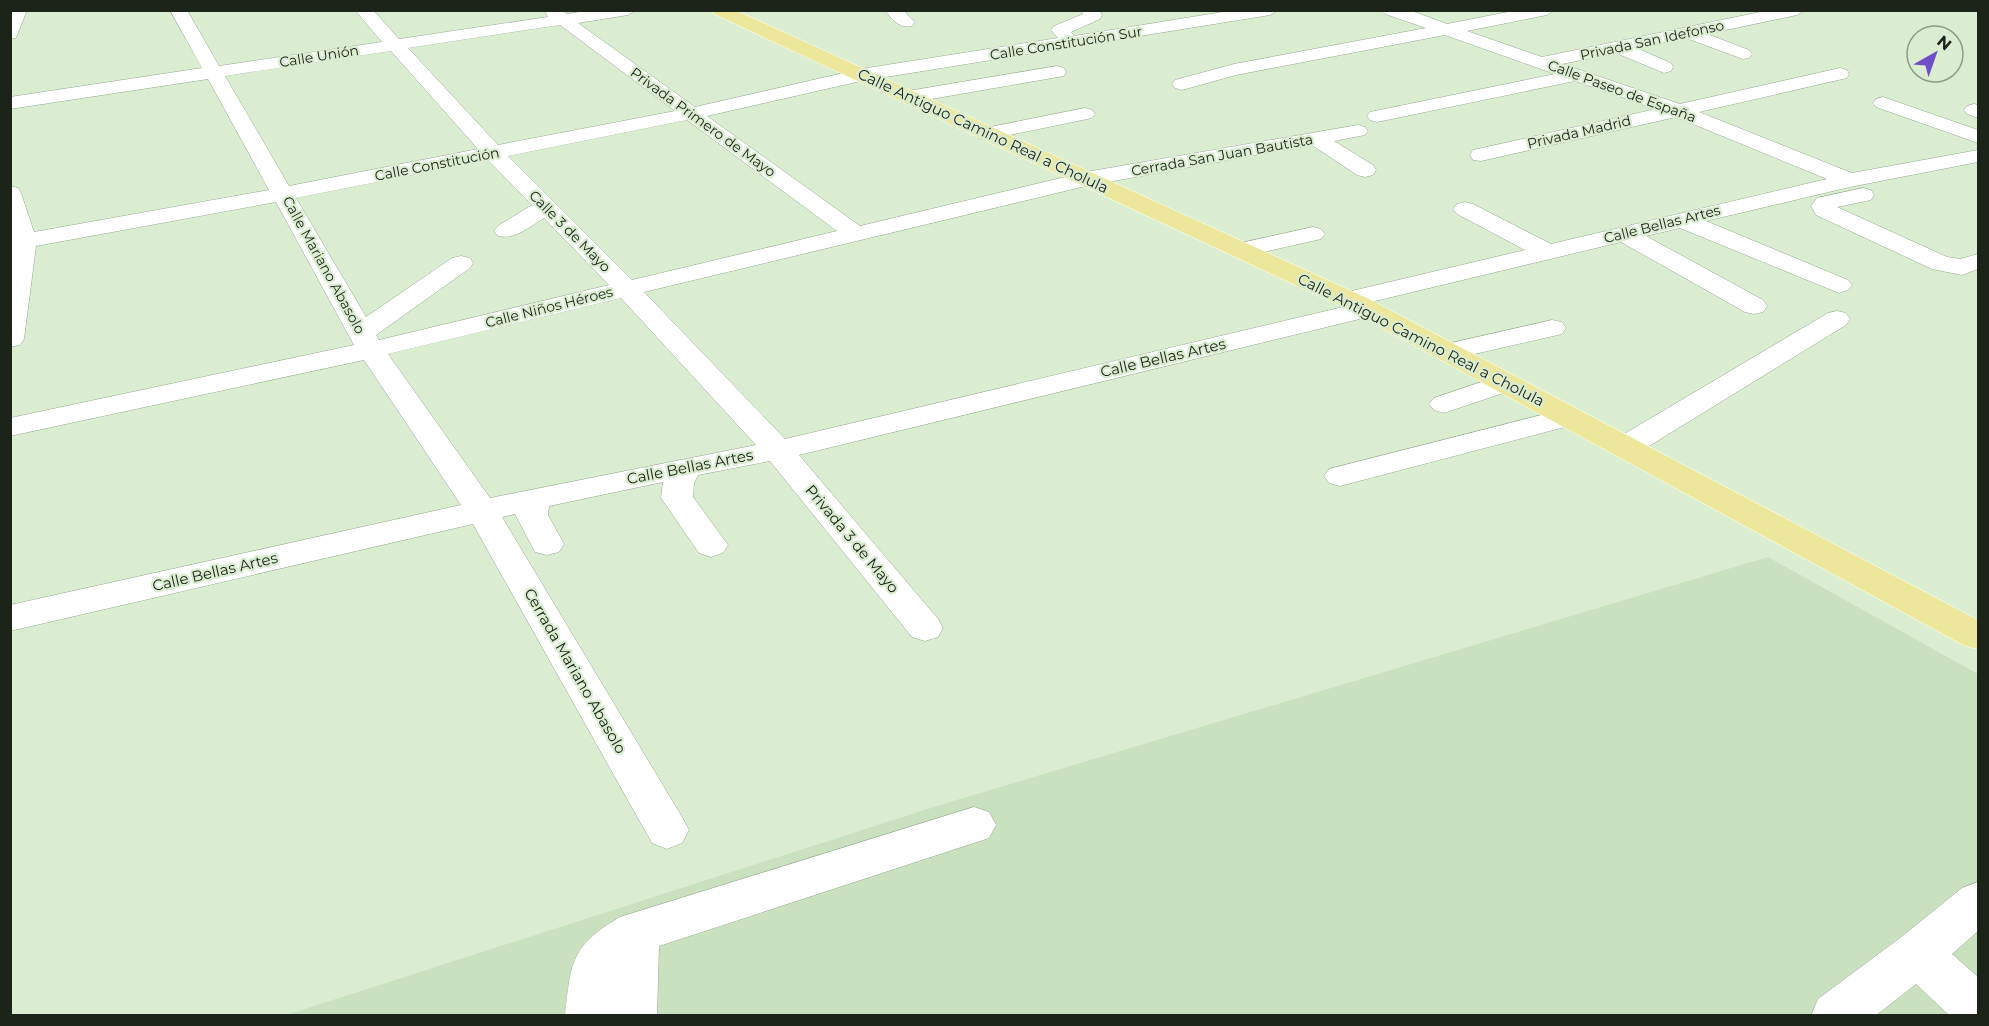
<svg xmlns="http://www.w3.org/2000/svg" width="1989" height="1026" viewBox="0 0 1989 1026" font-family="Montserrat,sans-serif">
<rect width="100%" height="100%" fill="#daedd1"/>
<path fill="#cae1c0" d="M 1768,557 L 1978,674 L 1978,1015 L 283,1016 L 940,805 Z"/>
<g fill="none" stroke-linecap="round" stroke-linejoin="round">
<defs>
<path id="minor" d="M 10,10 L 27,10 L 16,38 L 10,39 Z
M 170,10 L 187,10 L 219,66 L 382,42 L 355,10 L 373,10 L 399,39 L 548,17 L 546,13 L 547,10 L 562,10 L 567,14 L 591,10 L 636,10 L 628,15 L 578,23 L 695,107 L 861,69 L 1058,38 L 1051,30 L 1054,26 L 1083,14 L 1081,10 L 1099,10 L 1102,15 L 1100,19 L 1071,32 L 1074,36 L 1235,10 L 1278,10 L 1270,15 L 861,81 L 707,116 L 860,226 L 1086,172 L 1358,125 L 1365,127 L 1368,131 L 1365,135 L 1334,141 L 1373,165 L 1376,170 L 1373,175 L 1365,177 L 1357,175 L 1312,145 L 1086,186 L 644,292 L 785,439 L 1343,307 L 1339,306 L 1335,300 L 1339,294 L 1525,250 L 1457,214 L 1453,209 L 1457,204 L 1465,202 L 1473,204 L 1551,244 L 1827,179 L 1676,117 L 1481,161 L 1473,160 L 1470,155 L 1473,150 L 1656,109 L 1575,81 L 1377,122 L 1370,120 L 1367,116 L 1370,112 L 1555,74 L 1445,35 L 1236,75 L 1182,90 L 1175,88 L 1172,84 L 1175,80 L 1234,64 L 1426,28 L 1385,14 L 1383,10 L 1409,10 L 1447,24 L 1518,10 L 1555,10 L 1547,15 L 1467,31 L 1542,57 L 1770,10 L 1805,10 L 1797,15 L 1707,34 L 1749,50 L 1752,54 L 1749,58 L 1743,59 L 1686,38 L 1636,48 L 1671,63 L 1673,67 L 1671,71 L 1664,73 L 1616,53 L 1562,64 L 1680,104 L 1840,68 L 1847,70 L 1849,74 L 1847,78 L 1699,112 L 1852,173 L 1978,150 L 1978,162 L 1850,187 L 1706,221 L 1848,280 L 1852,285 L 1848,290 L 1839,293 L 1680,228 L 1646,236 L 1763,300 L 1767,306 L 1763,312 L 1754,314 L 1745,312 L 1621,242 L 1371,302 L 1376,303 L 1380,309 L 1376,315 L 799,455 L 938,619 L 943,628 L 938,637 L 925,641 L 912,637 L 770,461 L 698,475 L 694,483 L 693,497 L 728,545 L 723,553 L 711,557 L 699,553 L 666,505 L 661,498 L 663,482 L 549,506 L 548,515 L 564,544 L 559,552 L 547,555 L 535,552 L 515,514 L 502,517 L 682,817 L 689,830 L 682,843 L 667,849 L 652,843 L 473,524 L 10,631 L 10,605 L 461,505 L 364,360 L 10,436 L 10,418 L 354,345 L 276,202 L 36,246 L 24,339 L 20,345 L 10,347 L 10,186 L 18,188 L 21,193 L 34,232 L 269,190 L 208,79 L 10,109 L 10,97 L 202,68 ZM 560,25 L 675,111 L 498,145 L 408,48 ZM 391,51 L 478,149 L 289,186 L 225,76 ZM 687,120 L 837,231 L 632,280 L 508,156 ZM 488,160 L 532,205 L 498,226 L 494,231 L 498,236 C 515,240 529,227 544,218 L 609,285 L 379,340 L 376,335 L 470,268 L 473,263 L 470,258 L 461,256 L 452,258 L 366,317 L 296,198 ZM 621,298 L 756,445 L 490,498 L 388,354 Z
M 885,10 L 903,10 L 915,22 L 912,26 C 900,29 892,20 885,10 Z
M 1057,66 L 1064,68 L 1066,72 L 1064,76 L 908,103 L 901,101 L 898,97 L 901,93 L 908,91 Z
M 1883,97 L 1978,130 L 1978,143 L 1876,107 L 1873,103 L 1876,99 Z
M 1974,104 L 1978,105 L 1978,118 L 1967,114 L 1964,110 L 1967,106 Z
M 1085,108 L 1092,110 L 1095,114 L 1092,118 L 985,140 L 978,138 L 975,134 L 978,130 L 985,128 Z
M 1863,188 L 1871,190 L 1874,195 L 1871,200 L 1837,207 L 1947,257 L 1960,259 L 1978,254 L 1978,269 L 1962,275 L 1932,269 L 1816,215 L 1811,206 L 1817,198 Z
M 1313,227 L 1321,229 L 1325,234 L 1321,239 L 1241,257 L 1232,255 L 1229,250 L 1232,245 Z
M 1837,311 L 1846,313 L 1850,319 L 1846,325 L 1636,454 L 1625,456 L 1614,454 L 1610,447 L 1614,440 L 1828,313 Z
M 1552,320 L 1562,322 L 1566,328 L 1562,334 L 1448,360 L 1438,358 L 1434,352 L 1438,346 Z
M 1505,374 L 1515,377 L 1519,383 L 1515,389 L 1444,413 L 1434,410 L 1429,404 L 1434,398 Z
M 1569,408 L 1580,411 L 1584,417 L 1580,423 L 1340,486 L 1329,483 L 1324,476 L 1329,469 Z
M 974,807 L 989,812 L 996,825 L 989,838 L 659,946 L 657,1016 L 565,1016 C 571,962 571,946 620,917 Z
M 1978,882 L 1978,931 L 1952,954 L 1978,977 L 1978,1016 L 1950,1016 L 1916,984 L 1875,1016 L 1811,1016 L 1818,999 L 1900,938 L 1962,888 Z"/>
<path id="major" d="M 712,10 L 735,10 L 1369,299 L 1978,620 L 1978,649 L 1965,646 L 1351,311 L 714,14 Z"/>
</defs>
<use href="#minor" stroke="#97a98f" stroke-width="1"/>
<use href="#major" stroke="#fff" stroke-width="1"/>
<use href="#minor" fill="#fff" fill-rule="evenodd"/>
<use href="#major" fill="#ede79b" fill-rule="evenodd"/>
</g>
<g text-anchor="middle" stroke-width="4.5" stroke-linejoin="round" paint-order="stroke">
<g font-size="14" fill="#1c2319" stroke="#daedd1">
<text transform="translate(1652 40) rotate(-12)" y="5">Privada San Idefonso</text>
<text transform="translate(1066 43) rotate(-9)" y="5">Calle Constitución Sur</text>
<text transform="translate(319 56) rotate(-9)" y="5">Calle Unión</text>
<text transform="translate(1622 91) rotate(20)" y="5">Calle Paseo de España</text>
<text transform="translate(703 122) rotate(36)" y="5">Privada Primero de Mayo</text>
<text transform="translate(1579 132) rotate(-13)" y="5">Privada Madrid</text>
<text transform="translate(1222 155) rotate(-10)" y="5">Cerrada San Juan Bautista</text>
<text transform="translate(437 164) rotate(-11)" y="5">Calle Constitución</text>
<text transform="translate(1662 224) rotate(-14)" y="5">Calle Bellas Artes</text>
<text transform="translate(570 231) rotate(45)" y="5">Calle 3 de Mayo</text>
<text transform="translate(324 265) rotate(61)" y="5">Calle Mariano Abasolo</text>
<text transform="translate(549 307) rotate(-14)" y="5">Calle Niños Héroes</text>
</g>
<g font-size="15" fill="#1c2319" stroke="#daedd1">
<text transform="translate(983 131) rotate(25)" y="5">Calle Antiguo Camino Real a Cholula</text>
<text transform="translate(1421 340) rotate(27)" y="5">Calle Antiguo Camino Real a Cholula</text>
<text transform="translate(1163 358) rotate(-13)" y="5">Calle Bellas Artes</text>
<text transform="translate(690 467) rotate(-11)" y="5">Calle Bellas Artes</text>
<text transform="translate(852 539) rotate(50)" y="5">Privada 3 de Mayo</text>
<text transform="translate(215 572) rotate(-13)" y="5">Calle Bellas Artes</text>
<text transform="translate(575 671) rotate(60)" y="5">Cerrada Mariano Abasolo</text>
</g>
</g>
<rect width="1989" height="1026" fill="none" stroke="#1c2319" stroke-width="24"/>
<g transform="translate(1935 54) rotate(40)"><circle r="28" fill="#daedd1" stroke="#8e9c87" stroke-width="1.5"/>
<path d="M0-4.5L10 22L0 15L-10 22Z" fill="#704ec7"/>
<text y="-9" font-size="16" font-weight="bold" text-anchor="middle" fill="#1c2319">N</text>
</g>
</svg>
